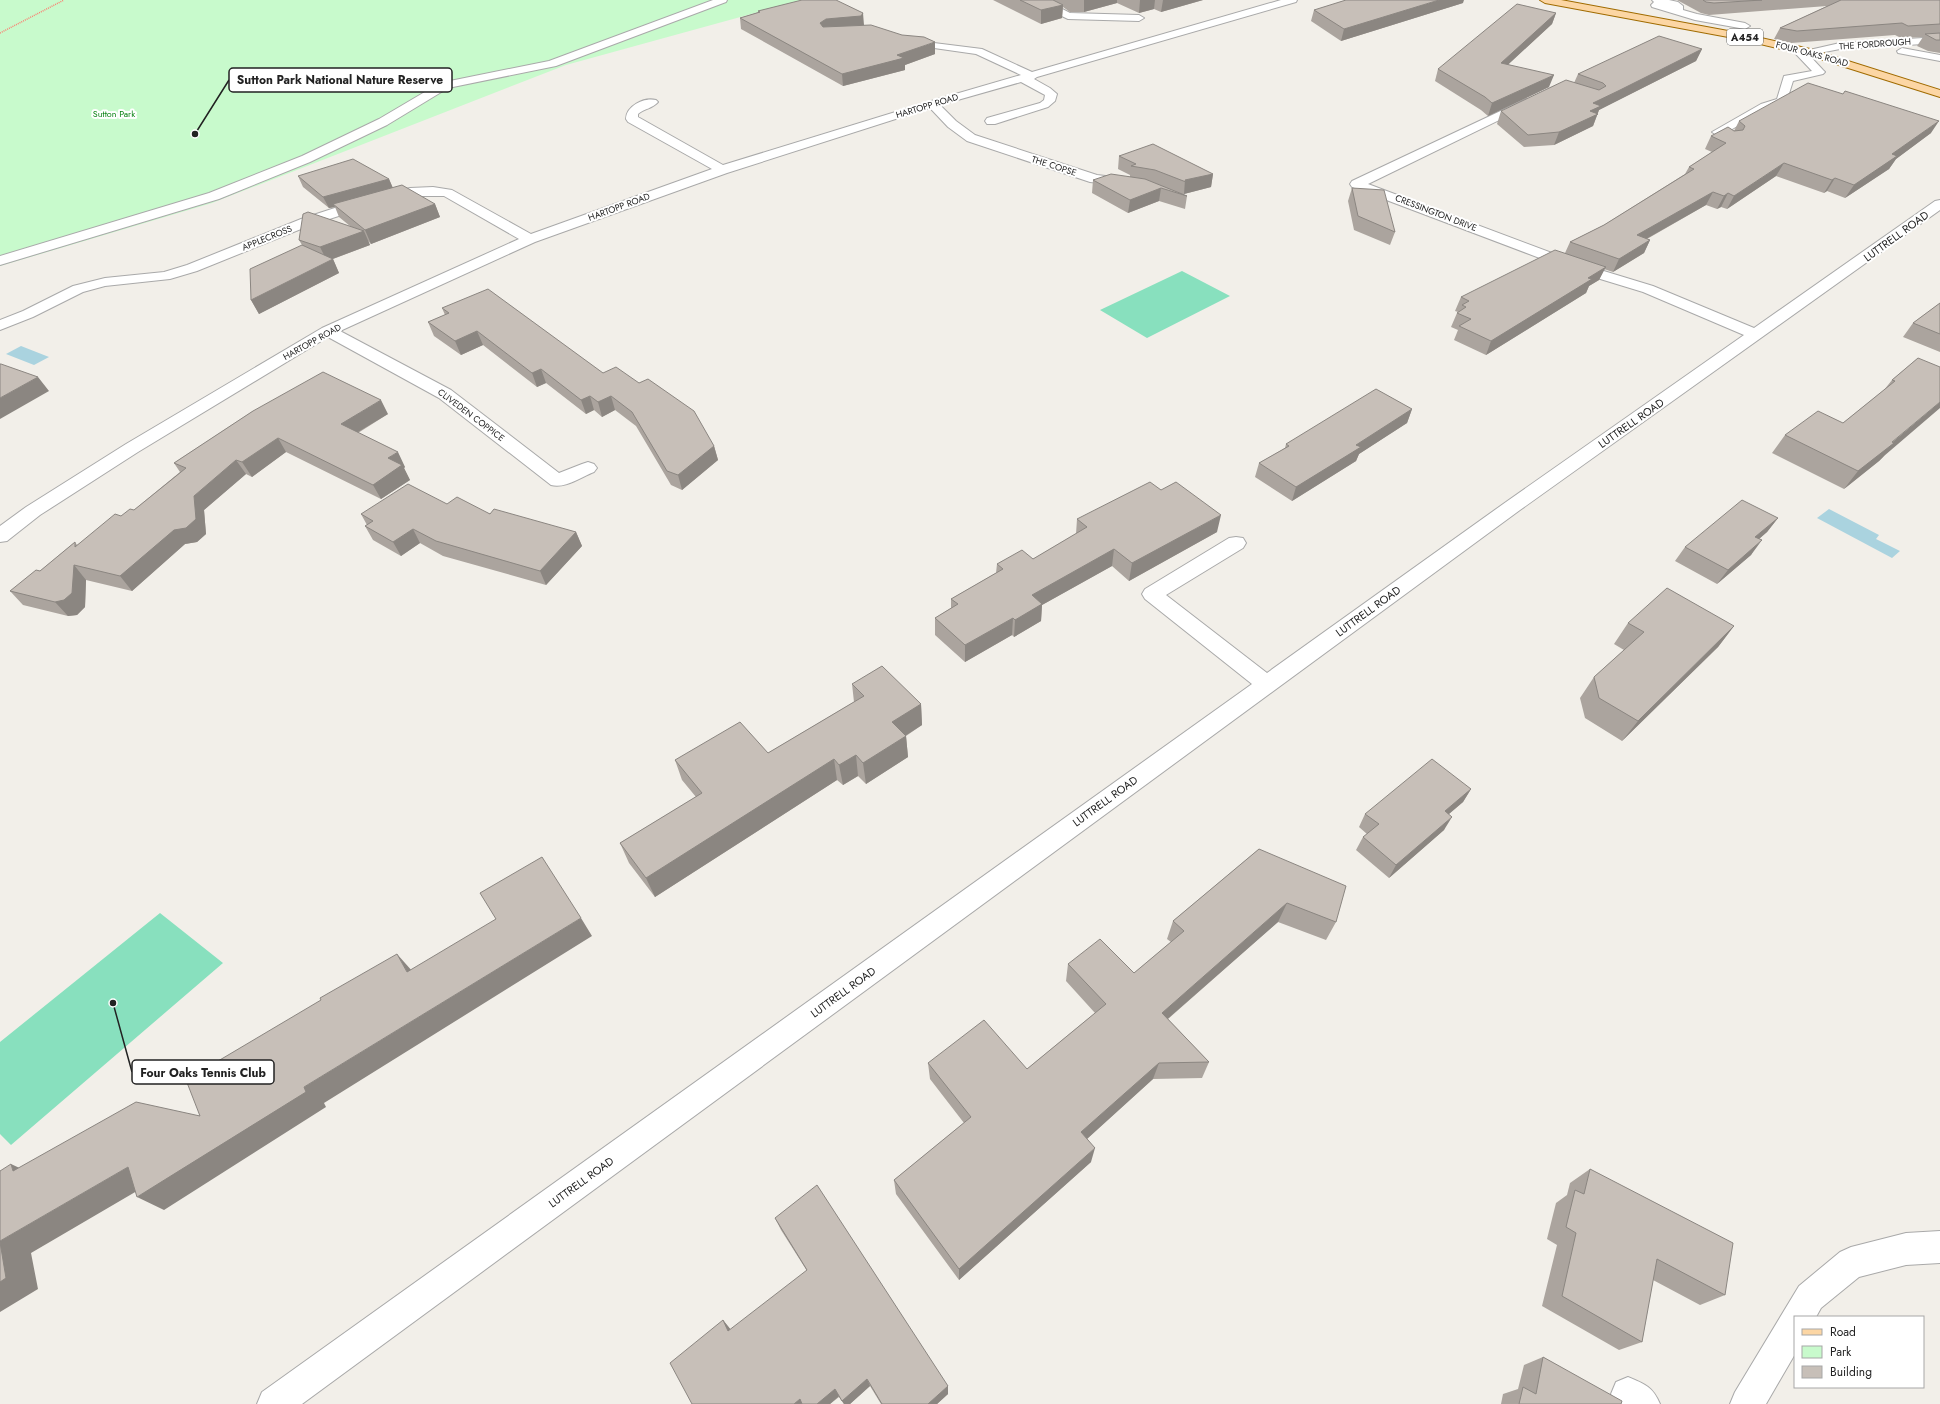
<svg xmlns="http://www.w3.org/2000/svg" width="1940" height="1404" viewBox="0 0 1940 1404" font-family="Jost,sans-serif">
<rect width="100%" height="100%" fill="#f2efe9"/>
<path fill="#c8facc" d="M 0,0 L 802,0 L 566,65 L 212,203 L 0,266 Z"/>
<path fill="#88e0be" d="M 1182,271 L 1230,296 L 1147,338 L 1100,310 Z
M 160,913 L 223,963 L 11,1145 L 0,1134 L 0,1042 Z"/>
<path fill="#aad3df" d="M 21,346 L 49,357 L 34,365 L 6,354 Z
M 1829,509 L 1879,535 L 1876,539 L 1900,551 L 1892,558 L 1817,518 Z"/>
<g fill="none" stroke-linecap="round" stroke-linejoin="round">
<defs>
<path id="minor" d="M 713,0 L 727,0 L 726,2 L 556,66 L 448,88 L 387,125 L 310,162 L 219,199 L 0,265 L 0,256 L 209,193 L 302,156 L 379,119 L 440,83 L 549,61 Z
M 1037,0 L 1045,0 L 1070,13 L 1139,15 L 1144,18 L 1139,21 L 1068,19 L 1037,4 L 1036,2 Z
M 1281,0 L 1297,0 L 1296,2 L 1037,77 L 1034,79 L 1050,88 L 1057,94 L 1055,101 L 1048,107 L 995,124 L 987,124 L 985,121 L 987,118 L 1040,103 L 1044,100 L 1045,95 L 1021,82 L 940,105 L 956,121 L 975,135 L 1097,175 L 1130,179 L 1132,182 L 1130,185 L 1125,186 L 1090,182 L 967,141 L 948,127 L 930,108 L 727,173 L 535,242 L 340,331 L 451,390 L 559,473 L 582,464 L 588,462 L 594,464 L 597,468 L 594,472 C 581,477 565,489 551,485 L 439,398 L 328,337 L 138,452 L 40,515 L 7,541 L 0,542 L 0,526 L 26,507 L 126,444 L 322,328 L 519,239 L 444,196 L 410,196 L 354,211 L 311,225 L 197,271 L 170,279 L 105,286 L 83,292 L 33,317 L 0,330 L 0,320 L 23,311 L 73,286 L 105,278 L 164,272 L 187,265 L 301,219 L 344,205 L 410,188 L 433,187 L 452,190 L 531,234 L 712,169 L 628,122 L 626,119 C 626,106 644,97 656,100 L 658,102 C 653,108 644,109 638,114 L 638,117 L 723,165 L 928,102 L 1021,75 L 976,54 L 906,44 L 901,41 L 902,39 L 982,49 L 1032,72 Z
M 1652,0 L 1669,0 L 1678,2 L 1683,6 L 1683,10 L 1697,14 L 1745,23 L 1750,26 L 1745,29 L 1695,20 L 1652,7 L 1651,5 L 1654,2 Z
M 1940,37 L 1940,43 L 1840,49 L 1809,55 L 1823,70 L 1825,72 L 1823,74 L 1793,81 L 1786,103 L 1769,108 L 1727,132 L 1737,139 L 1735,142 L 1727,142 L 1712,132 L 1761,104 L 1777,99 L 1784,76 L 1812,71 L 1793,51 L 1792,49 L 1793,47 L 1801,47 L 1805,51 L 1840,43 Z
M 1902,48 L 1940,55 L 1940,61 L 1898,53 L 1897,51 Z
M 1526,99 L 1532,103 L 1530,105 L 1368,184 L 1584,265 L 1653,286 L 1754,328 L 1935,201 L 1940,200 L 1940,210 L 1520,510 L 302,1404 L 257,1404 L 262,1392 L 1252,684 L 1145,599 L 1142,594 L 1145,589 L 1229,538 L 1236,537 L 1243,538 L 1246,543 L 1243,548 L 1166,595 L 1267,673 L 1506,502 L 1744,335 L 1643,292 L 1574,271 L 1352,187 L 1350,184 L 1352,181 Z
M 1940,1231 L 1940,1263 L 1906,1265 L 1859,1277 L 1821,1308 L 1816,1317 L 1795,1317 L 1795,1354 L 1766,1404 L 1730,1404 L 1735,1392 L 1799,1286 L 1840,1252 L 1851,1247 L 1906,1233 Z
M 1628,1377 C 1645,1384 1653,1387 1660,1404 L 1615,1404 L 1611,1394 L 1616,1382 Z"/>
<path id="major" d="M 1540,0 L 1561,0 L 1739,33 L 1810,49 L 1940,90 L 1940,97 L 1807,55 L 1739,39 L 1545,3 Z"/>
</defs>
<use href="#minor" stroke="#a9a9a9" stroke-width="2"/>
<use href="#major" stroke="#a06b00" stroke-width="2"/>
<path stroke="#fa8072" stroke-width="1.5" stroke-dasharray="1 1" stroke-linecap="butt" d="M 0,33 L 64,0"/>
<use href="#minor" fill="#fff" fill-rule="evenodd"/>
<use href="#major" fill="#fcd6a4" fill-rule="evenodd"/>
</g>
<path fill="#aba49e" d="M 993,0 L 1203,0 L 1161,12 L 1154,9 L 1139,13 L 1117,3 L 1084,12 L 1070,12 L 1063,7 L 1062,18 L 1041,24 Z
M 1677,0 L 1940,0 L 1940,53 L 1928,51 L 1917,46 L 1923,37 L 1901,38 L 1895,35 L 1791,43 L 1774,39 L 1780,28 L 1827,6 L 1709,15 L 1701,13 Z
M 1463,3 L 1341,41 L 1311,21 L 1314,10 Z
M 758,11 L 863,25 L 935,54 L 905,65 L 905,70 L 843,86 L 741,29 L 740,18 L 759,12 Z
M 1556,13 L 1552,24 L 1508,64 L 1549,87 L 1488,116 L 1481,110 L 1435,81 L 1438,69 Z
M 1702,49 L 1696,61 L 1599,110 L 1593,126 L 1554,145 L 1524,147 L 1497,124 L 1501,111 L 1574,83 L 1578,74 Z
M 1845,91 L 1931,133 L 1896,159 L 1889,169 L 1845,198 L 1827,191 L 1824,193 L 1776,176 L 1727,209 L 1721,207 L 1717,209 L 1706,205 L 1647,239 L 1650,240 L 1644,253 L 1613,272 L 1604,269 L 1599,280 L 1589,286 L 1586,293 L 1486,355 L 1454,340 L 1458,330 L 1451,327 L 1457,313 L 1458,312 L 1455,311 L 1461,297 L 1565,253 L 1570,242 L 1604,225 L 1685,174 L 1689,167 L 1712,152 L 1705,149 L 1711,136 L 1734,131 L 1739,121 L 1843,94 Z
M 1119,156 L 1213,174 L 1211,187 L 1184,194 L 1184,195 L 1187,196 L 1185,209 L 1159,201 L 1128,213 L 1092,193 L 1093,180 L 1130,177 L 1130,175 L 1118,169 Z
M 298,176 L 389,179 L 393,188 L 435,204 L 440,217 L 371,244 L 368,241 L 370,245 L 333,259 L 339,273 L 259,314 L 251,300 L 302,245 L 299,240 L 350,226 L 339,217 L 335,207 L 329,208 L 303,187 Z
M 1352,188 L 1395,232 L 1390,245 L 1354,230 L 1348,201 Z
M 1940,303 L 1940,352 L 1903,337 L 1913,323 Z
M 442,308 L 603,373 L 714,446 L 718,460 L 682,490 L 671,485 L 636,426 L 615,410 L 602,417 L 594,410 L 586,414 L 546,383 L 537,387 L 483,345 L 461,355 L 434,336 L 428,322 L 445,315 Z
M 1918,358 L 1884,456 L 1879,461 L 1844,489 L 1772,453 L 1785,435 L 1843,423 L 1884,390 L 1892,380 Z
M 1412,409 L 1407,423 L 1359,454 L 1356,461 L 1292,501 L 1255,477 L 1259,463 L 1285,448 L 1286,444 Z
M 253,411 L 388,414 L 358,433 L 405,467 L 404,468 L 410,480 L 381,499 L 286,452 L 252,477 L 246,474 L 204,510 L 206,534 L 197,542 L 185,544 L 132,591 L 86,580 L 85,607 L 77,615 L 68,616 L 23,605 L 10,591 L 40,571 L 75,542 L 77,545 L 121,516 L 134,510 L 180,472 L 174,463 Z
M 447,504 L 576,532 L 582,546 L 546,585 L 443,556 L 420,543 L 401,556 L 373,540 L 365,526 L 367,525 L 361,514 Z
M 1778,518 L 1767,532 L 1759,539 L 1751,555 L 1717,584 L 1675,561 L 1685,547 Z
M 1077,519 L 1217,532 L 1129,581 L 1112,566 L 1042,605 L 1041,621 L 1014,637 L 1012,635 L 965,662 L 935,635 L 935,618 L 951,608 L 951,599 L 996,573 L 997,564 L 1033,559 L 1076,534 Z
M 1628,623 L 1734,626 L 1718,647 L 1622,741 L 1585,718 L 1580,698 L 1594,677 L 1624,650 L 1614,644 Z
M 852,684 L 921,704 L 922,725 L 906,736 L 908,757 L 866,784 L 858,776 L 843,785 L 837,780 L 655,897 L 629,863 L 620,843 L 696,797 L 682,780 L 675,760 L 768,753 L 854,702 Z
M 1471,789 L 1463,802 L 1449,814 L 1444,830 L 1389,878 L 1356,850 L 1363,837 L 1367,834 L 1359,827 L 1365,814 Z
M 1259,849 L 1336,922 L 1326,940 L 1278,922 L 1168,1019 L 1209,1062 L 1202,1078 L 1153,1079 L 1087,1139 L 1091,1162 L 959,1280 L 896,1194 L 894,1180 L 964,1123 L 930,1079 L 928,1063 L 1027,1069 L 1095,1013 L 1066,981 L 1068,964 L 1134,973 L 1171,942 L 1167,939 L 1173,921 Z
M 1590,1169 L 1725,1295 L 1700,1305 L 1653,1280 L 1642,1342 L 1619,1350 L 1542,1306 L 1557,1245 L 1547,1239 L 1556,1203 L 1567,1195 L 1570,1183 Z
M 775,1218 L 948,1386 L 948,1394 L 937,1404 L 881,1404 L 870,1386 L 850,1404 L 844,1404 L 839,1397 L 830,1404 L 692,1404 L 723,1320 L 731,1330 L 807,1271 L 781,1230 Z
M 1543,1357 L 1621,1404 L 1501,1404 L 1503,1394 L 1518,1389 L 1524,1365 Z"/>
<path fill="#8b8681" d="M 1084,0 L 1117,0 L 1117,3 L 1084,12 Z
M 1140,0 L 1155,0 L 1154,9 L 1139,13 Z
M 1163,0 L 1203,0 L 1161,12 Z
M 1439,0 L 1464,0 L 1463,3 L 1341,41 L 1344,29 Z
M 1063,5 L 1062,18 L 1041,24 L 1041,10 Z
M 863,13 L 864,25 L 822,35 L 820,23 L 826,19 Z
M 1556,13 L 1552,24 L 1497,75 L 1501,63 Z
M 935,42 L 935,54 L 905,65 L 905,70 L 843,86 L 842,74 Z
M 1702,49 L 1696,61 L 1599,110 L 1593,126 L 1554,145 L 1559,132 L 1593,103 Z
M 1554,75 L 1549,87 L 1488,116 L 1492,103 Z
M 1939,121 L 1931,133 L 1896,159 L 1889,169 L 1845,198 L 1854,185 L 1892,154 Z
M 1784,163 L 1776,176 L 1727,209 L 1734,196 Z
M 1213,174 L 1211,187 L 1184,194 L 1185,180 Z
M 1835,178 L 1827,191 L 1824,193 L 1832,180 Z
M 389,179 L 394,191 L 333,204 L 335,207 L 329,208 L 323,197 Z
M 1161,188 L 1159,201 L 1128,213 L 1130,200 Z
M 1713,192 L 1706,205 L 1630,248 L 1637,235 Z
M 1728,193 L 1721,207 L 1717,209 L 1724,196 Z
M 435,204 L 440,217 L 371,244 L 365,230 Z
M 364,231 L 370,245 L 327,261 L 320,247 Z
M 1650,240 L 1644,253 L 1613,272 L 1619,259 Z
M 333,259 L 339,273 L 259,314 L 251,300 Z
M 1606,267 L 1599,280 L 1589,286 L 1586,293 L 1486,355 L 1491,341 L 1588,278 Z
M 477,331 L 483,345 L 461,355 L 455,341 Z
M 541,369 L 546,383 L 537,387 L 532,373 Z
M 38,377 L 49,391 L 0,419 L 0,398 Z
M 590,396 L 594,410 L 586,414 L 581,400 Z
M 611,396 L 615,410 L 602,417 L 598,402 Z
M 381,400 L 388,414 L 348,438 L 341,424 Z
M 1940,402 L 1940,408 L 1884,456 L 1879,461 L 1844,489 L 1858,471 Z
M 1412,409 L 1407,423 L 1359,454 L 1356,461 L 1292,501 L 1296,487 L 1356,445 Z
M 278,438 L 286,452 L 252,477 L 242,462 Z
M 714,446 L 718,460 L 682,490 L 678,475 Z
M 398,452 L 405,467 L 404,468 L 410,480 L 381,499 L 373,485 L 388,458 Z
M 236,460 L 246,474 L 204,510 L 206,534 L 197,542 L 185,544 L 132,591 L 120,576 L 194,496 Z
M 1221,515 L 1217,532 L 1129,581 L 1132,563 Z
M 1778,518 L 1767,532 L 1745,551 L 1755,537 Z
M 413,529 L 420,543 L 401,556 L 393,542 Z
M 576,532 L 582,546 L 546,585 L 540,571 Z
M 1762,540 L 1751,555 L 1717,584 L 1728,570 Z
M 1114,549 L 1112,566 L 1042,605 L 1041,621 L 1014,637 L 1015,620 L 1032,595 Z
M 74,565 L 86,580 L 85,607 L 77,615 L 68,616 L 55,602 Z
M 1013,618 L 1012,635 L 965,662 L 965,645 Z
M 1734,626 L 1718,647 L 1622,741 L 1638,721 Z
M 921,704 L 922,725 L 894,743 L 892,722 Z
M 906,736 L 908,757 L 866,784 L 863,763 Z
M 856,755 L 858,776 L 843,785 L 839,765 Z
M 834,759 L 837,780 L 655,897 L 646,878 Z
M 1471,789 L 1463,802 L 1437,824 L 1445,811 Z
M 1452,817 L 1444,830 L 1389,878 L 1396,865 Z
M 1287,903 L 1278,922 L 1156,1029 L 1162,1013 Z
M 581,918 L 592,936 L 324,1103 L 326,1107 L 164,1210 L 137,1197 L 304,1087 Z
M 397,954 L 413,972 L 407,972 Z
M 1159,1063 L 1153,1079 L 1078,1147 L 1081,1132 Z
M 1095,1148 L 1091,1162 L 959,1280 L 959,1269 Z
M 11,1164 L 41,1178 L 13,1171 Z
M 128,1167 L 154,1181 L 31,1253 L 38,1289 L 0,1312 L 0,1241 Z
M 723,1320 L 731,1330 L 728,1331 Z
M 867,1379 L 870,1386 L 850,1404 L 844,1404 L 842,1401 Z
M 948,1386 L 948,1394 L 937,1404 L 928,1404 Z
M 835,1389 L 839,1396 L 830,1404 L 817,1404 Z
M 800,1399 L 804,1404 L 794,1404 Z"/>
<path fill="#c7bfb8" stroke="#8b8681" d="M 802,0 L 836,0 L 863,13 L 861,16 L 826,19 L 820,23 L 823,27 L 871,25 L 902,35 L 924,37 L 935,42 L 897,55 L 904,58 L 842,74 L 740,18 L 760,12 L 758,11 Z
M 1020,0 L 1053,0 L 1063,5 L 1041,10 Z
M 1346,0 L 1439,0 L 1344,29 L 1314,10 Z
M 1703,0 L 1762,0 L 1714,3 L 1706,2 Z
M 1841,0 L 1940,0 L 1940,24 L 1908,26 L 1902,23 L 1797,31 L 1780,28 Z
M 1517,4 L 1556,13 L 1501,63 L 1554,75 L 1492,103 L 1485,97 L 1438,69 Z
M 1940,33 L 1940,40 L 1936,40 L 1925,34 Z
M 1659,36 L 1702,49 L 1618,91 L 1593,103 L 1601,106 L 1590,111 L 1598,114 L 1559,132 L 1528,135 L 1501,111 L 1566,80 L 1599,90 L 1606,86 L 1603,83 L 1578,74 Z
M 1808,83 L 1843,94 L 1845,91 L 1939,121 L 1892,154 L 1897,156 L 1854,185 L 1835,178 L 1832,180 L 1784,163 L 1734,196 L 1728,193 L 1724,196 L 1713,192 L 1637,235 L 1650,240 L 1619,259 L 1570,242 L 1604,225 L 1694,169 L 1689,167 L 1726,143 L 1711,136 L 1728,127 L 1734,131 L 1743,130 L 1745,126 L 1739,121 Z
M 1153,144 L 1213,174 L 1185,180 L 1186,182 L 1155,170 L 1131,166 L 1136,164 L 1119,156 Z
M 353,159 L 389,179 L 323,197 L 298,176 Z
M 1111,174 L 1145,179 L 1187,196 L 1161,188 L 1130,200 L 1093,180 Z
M 402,185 L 435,204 L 365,230 L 333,204 Z
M 1352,188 L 1384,190 L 1395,232 L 1358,216 Z
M 308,212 L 364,231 L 320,247 L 299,240 L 303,214 Z
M 302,245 L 333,259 L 251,300 L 250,269 Z
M 1555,250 L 1606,267 L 1588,278 L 1592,279 L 1491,341 L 1459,326 L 1471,319 L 1457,313 L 1466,307 L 1462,305 L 1469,301 L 1461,297 Z
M 488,289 L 603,373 L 616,367 L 639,383 L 648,379 L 694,411 L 714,446 L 678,475 L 667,471 L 632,412 L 611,396 L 598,402 L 590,396 L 581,400 L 541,369 L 532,373 L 477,331 L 455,341 L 428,322 L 449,313 L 442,308 Z
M 1940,303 L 1940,334 L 1913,323 Z
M 1918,358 L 1940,367 L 1940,402 L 1892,442 L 1894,443 L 1858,471 L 1785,435 L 1818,411 L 1843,423 L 1895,381 L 1892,380 Z
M 0,364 L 1,364 L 38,377 L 0,398 Z
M 323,372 L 381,400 L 341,424 L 398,452 L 388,458 L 402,465 L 373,485 L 278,438 L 242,462 L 236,460 L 194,496 L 196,519 L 186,528 L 174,530 L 120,576 L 74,565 L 72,593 L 64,600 L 55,602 L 10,591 L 36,570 L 40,571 L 75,542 L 75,547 L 115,514 L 121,516 L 130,509 L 134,510 L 186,468 L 174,463 L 253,411 Z
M 1376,389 L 1412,409 L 1356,445 L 1361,447 L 1296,487 L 1259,463 L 1289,446 L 1286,444 Z
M 1150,482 L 1161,490 L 1176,482 L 1221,515 L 1132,563 L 1114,549 L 1032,595 L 1042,604 L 1015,620 L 1013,618 L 965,645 L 935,618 L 958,604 L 951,599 L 1003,569 L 997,564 L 1022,550 L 1033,559 L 1087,527 L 1077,519 Z
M 408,484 L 447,504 L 457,497 L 490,514 L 494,509 L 576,532 L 540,571 L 436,541 L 413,529 L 393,542 L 365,526 L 373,521 L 361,514 Z
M 1742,500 L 1778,518 L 1755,537 L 1762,540 L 1728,570 L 1685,547 Z
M 1667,588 L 1734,626 L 1638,721 L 1599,698 L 1594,677 L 1644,632 L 1628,623 Z
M 882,666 L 921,704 L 892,722 L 906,736 L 863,763 L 856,755 L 839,765 L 834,759 L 646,878 L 620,843 L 702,793 L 675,760 L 740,722 L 768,753 L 864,696 L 852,684 Z
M 1432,759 L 1471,789 L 1445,811 L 1452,817 L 1396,865 L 1363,837 L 1379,824 L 1365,814 Z
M 1259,849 L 1346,886 L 1336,922 L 1287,903 L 1162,1013 L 1209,1062 L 1159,1063 L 1081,1132 L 1095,1148 L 959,1269 L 894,1180 L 971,1117 L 928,1063 L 984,1020 L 1027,1069 L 1106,1004 L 1068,964 L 1100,939 L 1134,973 L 1184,931 L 1173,921 Z
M 542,857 L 581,918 L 304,1087 L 306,1092 L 137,1197 L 128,1167 L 0,1241 L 0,1171 L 11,1164 L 13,1171 L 136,1102 L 200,1116 L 186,1080 L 321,1000 L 320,998 L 397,954 L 407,972 L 496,919 L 480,893 Z
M 1590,1169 L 1733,1243 L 1725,1295 L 1657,1259 L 1642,1342 L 1562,1296 L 1576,1233 L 1566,1227 L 1575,1190 L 1584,1194 Z
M 817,1185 L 948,1386 L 928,1404 L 882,1404 L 867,1379 L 842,1401 L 835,1389 L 817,1404 L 802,1404 L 800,1399 L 794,1404 L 692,1404 L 670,1363 L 723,1320 L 728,1331 L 807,1270 L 775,1218 Z
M 0,1242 L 6,1278 L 0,1282 Z
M 1543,1357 L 1622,1401 L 1621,1404 L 1519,1404 L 1523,1387 L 1536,1394 Z"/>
<g text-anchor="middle" stroke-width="4" stroke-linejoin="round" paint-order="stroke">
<g font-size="9" fill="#222" stroke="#fff">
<text transform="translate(1875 44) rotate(-4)" y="3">THE FORDROUGH</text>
<text transform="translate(1812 54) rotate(15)" y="3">FOUR OAKS ROAD</text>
<text transform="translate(927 106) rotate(-17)" y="3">HARTOPP ROAD</text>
<text transform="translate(1054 166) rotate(18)" y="3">THE COPSE</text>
<text transform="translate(619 207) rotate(-20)" y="3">HARTOPP ROAD</text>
<text transform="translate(1436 213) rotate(21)" y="3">CRESSINGTON DRIVE</text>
<text transform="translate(267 238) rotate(-22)" y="3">APPLECROSS</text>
<text transform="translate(312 342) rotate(-29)" y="3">HARTOPP ROAD</text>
<text transform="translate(471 415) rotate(37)" y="3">CLIVEDEN COPPICE</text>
</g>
<g font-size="9" fill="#0c8416" stroke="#fff">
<text x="114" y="117">Sutton Park</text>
</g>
<rect fill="#fff" stroke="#646464" stroke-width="1" x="1727" y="29" width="36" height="16" rx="3"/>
<g font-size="10" font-weight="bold" fill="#222">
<text x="1745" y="41">A454</text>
</g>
<g font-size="11" fill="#222" stroke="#fff">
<text transform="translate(1896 236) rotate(-36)" y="4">LUTTRELL ROAD</text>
<text transform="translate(1631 423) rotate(-35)" y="4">LUTTRELL ROAD</text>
<text transform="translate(1368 611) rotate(-36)" y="4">LUTTRELL ROAD</text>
<text transform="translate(1105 801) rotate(-36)" y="4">LUTTRELL ROAD</text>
<text transform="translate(843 992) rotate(-36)" y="4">LUTTRELL ROAD</text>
<text transform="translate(581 1182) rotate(-36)" y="4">LUTTRELL ROAD</text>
</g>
</g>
<path fill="none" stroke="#222" stroke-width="1.5" d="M195 134L229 80M113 1003L132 1072"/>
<g fill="#222" stroke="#fff" stroke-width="1.5">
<circle cx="195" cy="134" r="4"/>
<circle cx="113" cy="1003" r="4"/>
</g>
<g fill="#fff" stroke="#222" stroke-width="1.5">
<rect x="229" y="68" width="223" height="24" rx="4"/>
<rect x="132" y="1060" width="142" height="24" rx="4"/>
</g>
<g font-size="12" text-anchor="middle" font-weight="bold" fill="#222">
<text x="340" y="84">Sutton Park National Nature Reserve</text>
<text x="203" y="1077">Four Oaks Tennis Club</text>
</g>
<rect x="1794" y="1316" width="130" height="72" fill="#ffffff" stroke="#a7a7a7"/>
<rect x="1802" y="1329" width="20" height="6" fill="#fcd6a4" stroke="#a7a7a7"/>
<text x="1830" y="1336" font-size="12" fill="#222222">Road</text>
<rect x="1802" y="1346" width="20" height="12" fill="#c8facc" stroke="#a7a7a7"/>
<text x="1830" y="1356" font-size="12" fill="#222222">Park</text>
<rect x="1802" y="1366" width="20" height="12" fill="#c7bfb8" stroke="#a7a7a7"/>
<text x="1830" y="1376" font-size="12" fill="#222222">Building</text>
</svg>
